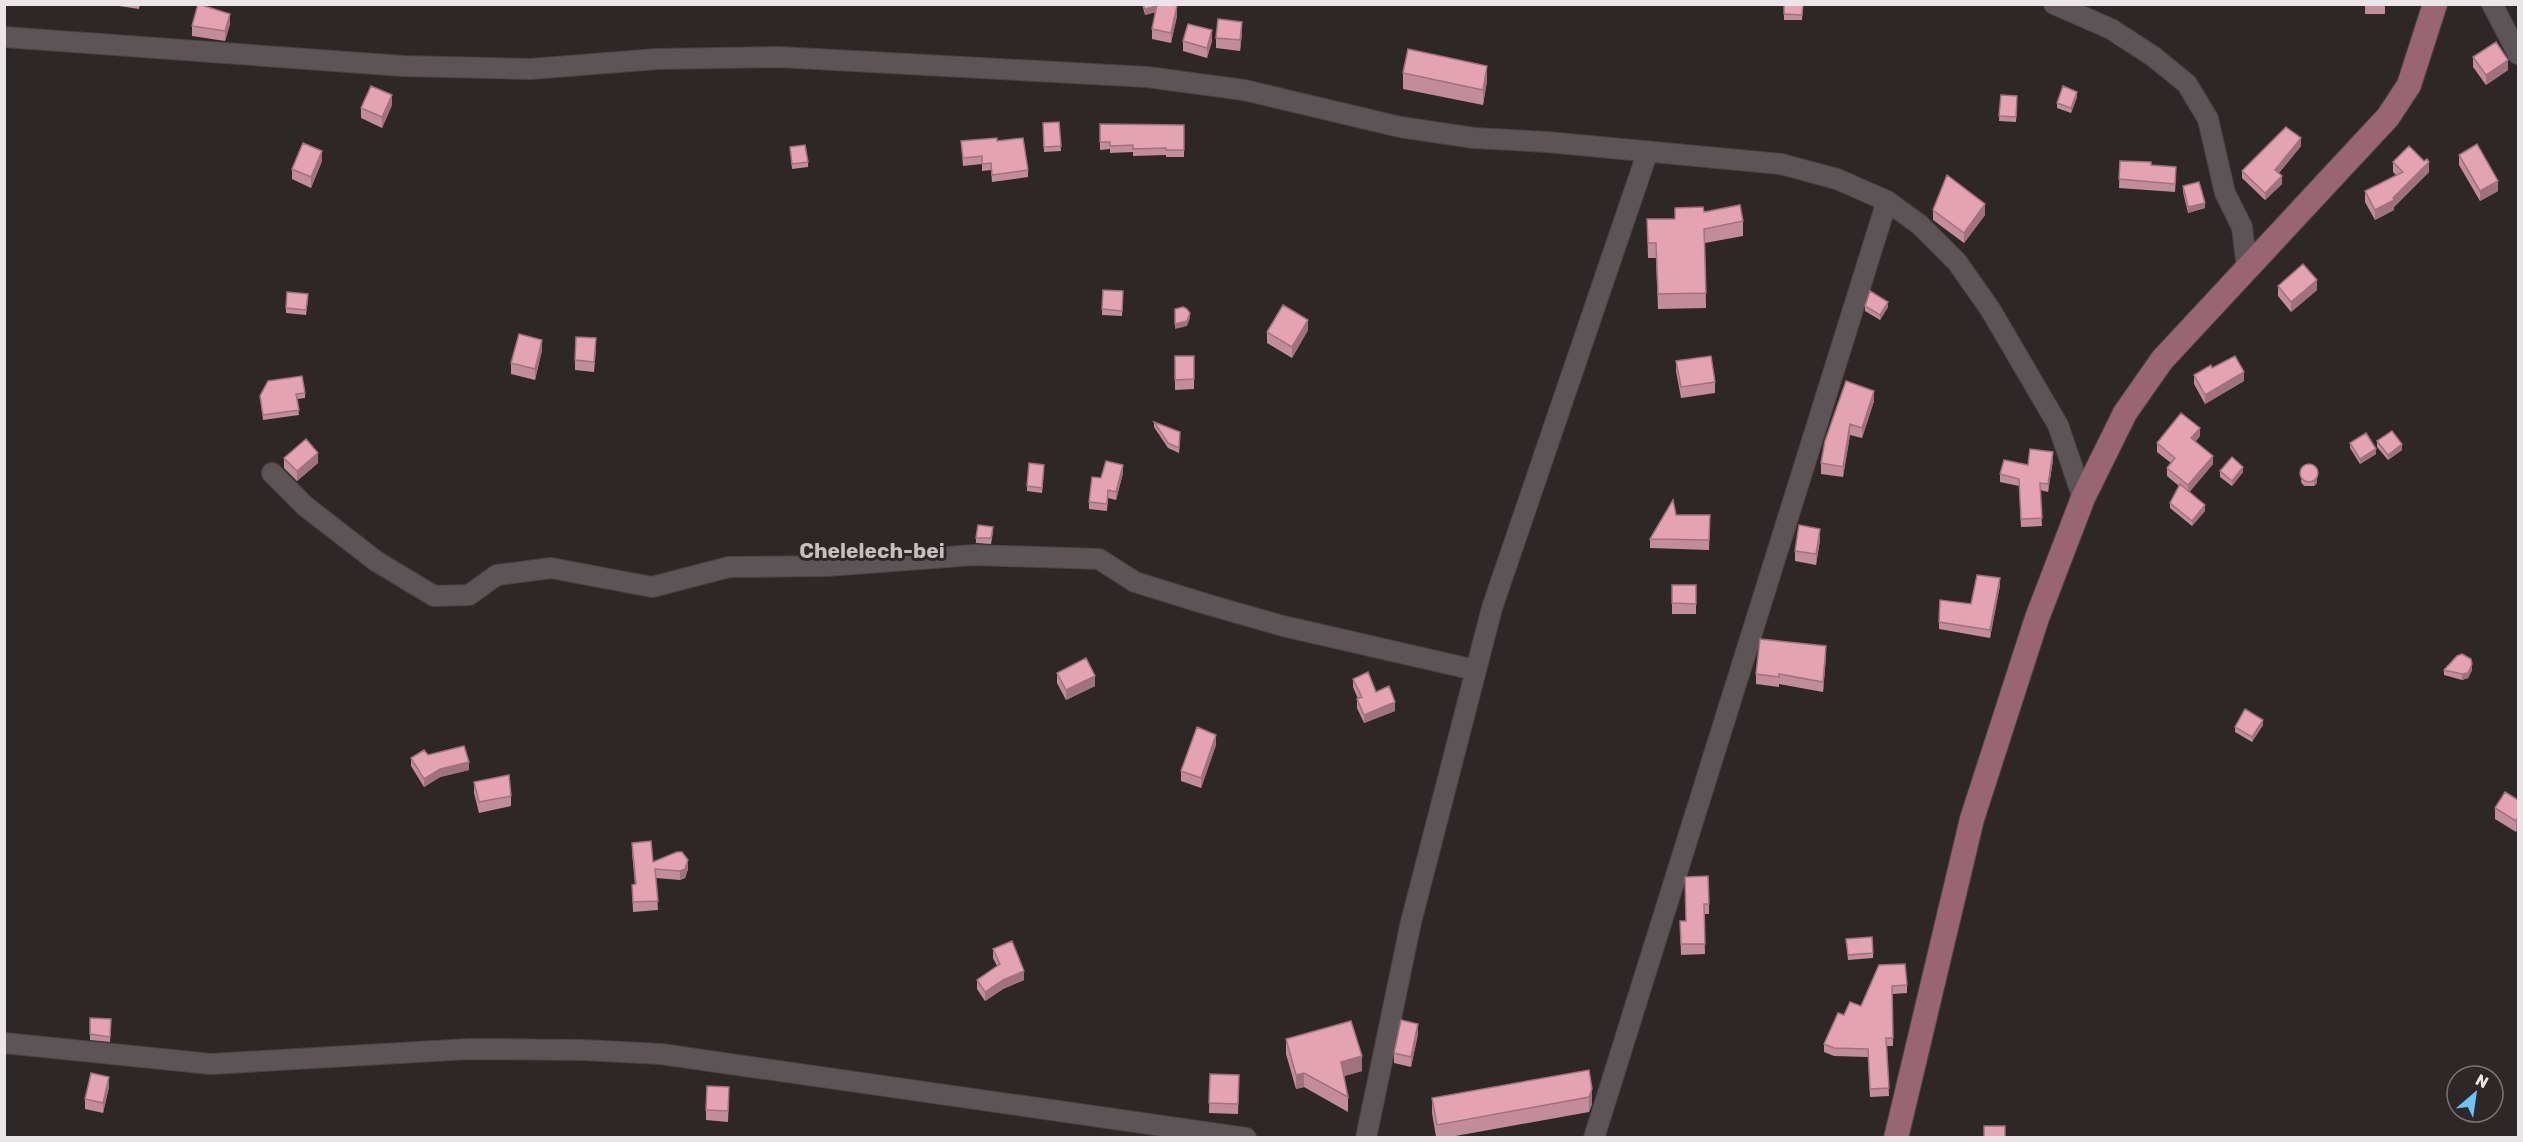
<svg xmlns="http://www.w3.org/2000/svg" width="2523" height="1142" viewBox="0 0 2523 1142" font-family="Rubik,sans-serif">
<rect width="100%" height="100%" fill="#2e2728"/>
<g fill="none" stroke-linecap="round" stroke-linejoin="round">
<defs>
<path id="minor" d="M 2054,4 L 2111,29 L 2154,57 L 2187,84 L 2208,119 L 2225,193 L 2242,227 L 2247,268
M 2492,4 L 2518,54
M 4,37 L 403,66 L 530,69 L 657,59 L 779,57 L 1147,77 L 1244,90 L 1400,127 L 1474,138 L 1547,142 L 1781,164 L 1837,179 L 1887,201 L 1920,225 L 1957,262 L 1990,309 L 2058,425 L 2083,498
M 272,473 L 305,506 L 376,561 L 434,596 L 469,595 L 497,575 L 551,568 L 652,587 L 729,567 L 827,566 L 974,555 L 1099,559 L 1135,582 L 1206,604 L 1283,626 L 1475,670
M 4,1043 L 211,1064 L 469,1049 L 583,1050 L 661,1054 L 1246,1138
M 1366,1138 L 1411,922 L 1492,608 L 1648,151
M 1594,1138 L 1887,201"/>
<path id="major" d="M 1896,1138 L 1972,819 L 2037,618 L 2083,498 L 2125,413 L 2162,360 L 2388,117 L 2409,85 L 2435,4"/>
</defs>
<use href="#minor" stroke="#494344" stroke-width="22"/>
<use href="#major" stroke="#494344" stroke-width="26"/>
<use href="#minor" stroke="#5c5456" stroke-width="20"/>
<use href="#major" stroke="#996473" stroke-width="24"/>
</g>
<path fill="#c38c9a" d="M 119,4 L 140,4 L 139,9 L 119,6 Z
M 1142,4 L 1171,4 L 1177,16 L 1171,43 L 1152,39 L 1152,29 L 1156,12 L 1145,15 Z
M 1784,4 L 1803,4 L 1802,20 L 1784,20 Z
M 2365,4 L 2385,4 L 2385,14 L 2365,14 Z
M 230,24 L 225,41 L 192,36 L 192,26 Z
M 1242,33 L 1240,51 L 1216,48 L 1216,38 Z
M 1183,41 L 1212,41 L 1207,58 L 1183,51 Z
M 2473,57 L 2508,70 L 2486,85 L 2473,67 Z
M 1403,73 L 1487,81 L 1483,105 L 1403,89 Z
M 2001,95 L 2017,96 L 2016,122 L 1999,121 Z
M 2077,97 L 2071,113 L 2057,108 L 2057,103 Z
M 392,105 L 382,128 L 361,118 L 361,108 Z
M 1059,122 L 1061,151 L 1044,152 L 1043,128 Z
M 1100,124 L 1184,125 L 1184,157 L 1166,157 L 1166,155 L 1133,156 L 1133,152 L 1110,153 L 1110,149 L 1100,150 Z
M 961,141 L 997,141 L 1028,170 L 1028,177 L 992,182 L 991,170 L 982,171 L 982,164 L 963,166 Z
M 2301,146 L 2279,173 L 2282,184 L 2265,200 L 2242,178 L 2242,171 Z
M 790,147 L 808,162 L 808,167 L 792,169 Z
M 2459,155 L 2498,191 L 2480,201 L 2459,165 Z
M 322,161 L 311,188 L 292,179 L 292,169 Z
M 2120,161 L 2176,175 L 2175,192 L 2119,188 Z
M 2393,162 L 2429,172 L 2394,207 L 2394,210 L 2375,220 L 2365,202 L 2365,191 L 2396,175 L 2393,172 Z
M 2183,186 L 2205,208 L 2188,213 L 2183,192 Z
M 1933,210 L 1985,215 L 1964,243 L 1933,220 Z
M 1704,212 L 1743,221 L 1743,236 L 1705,243 L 1706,308 L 1658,309 L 1656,258 L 1648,258 L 1647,219 L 1675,219 Z
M 2278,286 L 2317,290 L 2291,312 L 2278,296 Z
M 1103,290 L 1123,291 L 1122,316 L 1102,315 Z
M 308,299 L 306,315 L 286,313 L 286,308 Z
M 1865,306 L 1888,307 L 1880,320 L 1865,311 Z
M 1308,330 L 1292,358 L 1267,343 L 1267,332 Z
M 596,349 L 594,372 L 575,370 L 575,360 Z
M 542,350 L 535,380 L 511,374 L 511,363 Z
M 1175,356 L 1194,356 L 1194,389 L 1175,390 Z
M 1676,361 L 1715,382 L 1715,393 L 1681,398 L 1676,371 Z
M 2212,368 L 2244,381 L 2205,404 L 2194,384 L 2194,375 Z
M 1846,381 L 1874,401 L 1862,438 L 1850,435 L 1843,477 L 1821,474 L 1821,463 Z
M 305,393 L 305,398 L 297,399 L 299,415 L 263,420 L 260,396 Z
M 1154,422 L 1180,438 L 1179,453 L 1168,448 L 1154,427 Z
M 2200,436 L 2195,442 L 2213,464 L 2189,492 L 2205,511 L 2192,526 L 2170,508 L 2170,503 L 2179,486 L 2167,476 L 2167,468 L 2171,463 L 2157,452 L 2157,443 Z
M 2377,441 L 2402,450 L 2388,460 L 2377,447 Z
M 2350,443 L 2376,454 L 2360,464 L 2350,448 Z
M 284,458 L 318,463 L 297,481 L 284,468 Z
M 2053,460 L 2048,492 L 2040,490 L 2042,526 L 2021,527 L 2019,486 L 2000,482 L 2000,474 L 2028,465 Z
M 2302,468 L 2317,469 L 2317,483 L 2314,486 L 2304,486 L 2301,482 Z
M 1044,470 L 1042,493 L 1027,491 L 1027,486 Z
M 2220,471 L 2243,472 L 2232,486 L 2220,477 Z
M 1123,473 L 1116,500 L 1108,498 L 1107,511 L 1089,509 L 1089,502 L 1101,478 Z
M 1676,515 L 1710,515 L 1709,550 L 1650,548 L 1650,539 Z
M 993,532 L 991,544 L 976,543 L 976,538 Z
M 1820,540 L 1816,565 L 1795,561 L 1795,551 Z
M 1672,585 L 1696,585 L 1696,614 L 1672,614 Z
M 2000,585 L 1990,638 L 1939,629 L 1939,622 L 1971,604 Z
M 1826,656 L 1823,692 L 1779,684 L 1779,687 L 1756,684 L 1756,674 Z
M 2444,670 L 2472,670 L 2468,678 L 2462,680 L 2444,675 Z
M 1057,673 L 1095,686 L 1066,700 L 1057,683 Z
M 1353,679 L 1376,692 L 1395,711 L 1364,723 L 1357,708 L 1357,699 L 1358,699 L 1353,687 Z
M 2263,725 L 2252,742 L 2235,732 L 2235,727 Z
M 1216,745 L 1201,788 L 1181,781 L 1181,771 Z
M 428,755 L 469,770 L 440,777 L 424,787 L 411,766 L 411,758 Z
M 474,782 L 511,796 L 511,806 L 479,813 L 474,793 Z
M 2518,800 L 2518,827 L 2516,832 L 2495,819 L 2495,808 Z
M 632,843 L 653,862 L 688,869 L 685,878 L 680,880 L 656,878 L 658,910 L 633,912 L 632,885 L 635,885 L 632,852 Z
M 1685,877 L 1709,904 L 1709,914 L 1704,914 L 1705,954 L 1681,955 L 1680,921 L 1686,921 Z
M 1846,939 L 1873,953 L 1873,958 L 1848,960 Z
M 993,949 L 1024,980 L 1003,989 L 985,1001 L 977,989 L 977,980 L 997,966 L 993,958 Z
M 1879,965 L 1907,985 L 1907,993 L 1892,994 L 1893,1046 L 1887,1046 L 1889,1096 L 1870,1097 L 1868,1057 L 1834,1056 L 1824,1052 L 1824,1044 L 1844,1015 L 1861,1006 Z
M 90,1018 L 111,1019 L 110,1042 L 90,1040 Z
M 1418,1034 L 1411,1067 L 1394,1063 L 1394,1053 Z
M 1286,1039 L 1362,1071 L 1344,1076 L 1348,1097 L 1348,1112 L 1304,1087 L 1296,1089 L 1286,1054 Z
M 1210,1074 L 1239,1075 L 1238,1114 L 1209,1113 Z
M 109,1087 L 103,1113 L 85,1109 L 85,1099 Z
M 1592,1089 L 1592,1104 L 1589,1112 L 1450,1137 L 1436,1137 L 1432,1113 L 1432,1098 Z
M 729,1097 L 728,1122 L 706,1120 L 706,1110 Z"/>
<path fill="#9f727d" d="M 1162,5 L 1162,10 L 1145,15 L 1145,9 Z
M 1177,6 L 1177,16 L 1171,43 L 1171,33 Z
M 230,14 L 230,24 L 225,41 L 225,31 Z
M 1242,22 L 1242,33 L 1240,51 L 1240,40 Z
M 1212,30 L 1212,41 L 1207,58 L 1207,48 Z
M 2508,60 L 2508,70 L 2486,85 L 2486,75 Z
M 1487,66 L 1487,81 L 1483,105 L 1483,90 Z
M 2077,92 L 2077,97 L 2071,113 L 2071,108 Z
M 392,95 L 392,105 L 382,128 L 382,117 Z
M 2301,138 L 2301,146 L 2275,177 L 2275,170 Z
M 322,151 L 322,161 L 311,188 L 311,177 Z
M 2429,162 L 2429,172 L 2394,207 L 2394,210 L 2375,220 L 2375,210 L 2393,198 Z
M 2282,176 L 2282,184 L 2265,200 L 2265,193 Z
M 2498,181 L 2498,191 L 2480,201 L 2480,191 Z
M 2205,203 L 2205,208 L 2188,213 L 2188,207 Z
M 1985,204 L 1985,215 L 1964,243 L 1964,233 Z
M 2317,280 L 2317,290 L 2291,312 L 2291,302 Z
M 1888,302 L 1888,307 L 1880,320 L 1880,315 Z
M 1190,313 L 1190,318 L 1187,326 L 1175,329 L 1175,324 Z
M 1308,320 L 1308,330 L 1292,358 L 1292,347 Z
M 542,340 L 542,350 L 535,380 L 535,369 Z
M 2244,372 L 2244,381 L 2205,404 L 2205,395 Z
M 1874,391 L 1874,401 L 1862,438 L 1862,428 Z
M 1850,424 L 1850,435 L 1843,477 L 1843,467 Z
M 2200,428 L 2200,436 L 2191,447 L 2191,438 Z
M 2402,444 L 2402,450 L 2388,460 L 2388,455 Z
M 2376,449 L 2376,454 L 2360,464 L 2360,459 Z
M 2053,452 L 2053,460 L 2048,492 L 2048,484 Z
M 318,453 L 318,463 L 297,481 L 297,471 Z
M 2213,456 L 2213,464 L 2188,494 L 2188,485 Z
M 1123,465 L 1123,473 L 1116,500 L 1116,492 Z
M 2243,467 L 2243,472 L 2232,486 L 2232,481 Z
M 2317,478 L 2317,483 L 2314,486 L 2314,481 Z
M 2205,505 L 2205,511 L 2192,526 L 2192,521 Z
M 1820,529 L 1820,540 L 1816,565 L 1816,554 Z
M 2000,578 L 2000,585 L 1990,638 L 1990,630 Z
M 1826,646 L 1826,656 L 1823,692 L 1823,682 Z
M 2472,664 L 2472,670 L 2468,678 L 2462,680 L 2462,674 Z
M 1095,676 L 1095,686 L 1066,700 L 1066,690 Z
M 1395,702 L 1395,711 L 1364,723 L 1364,715 Z
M 2263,720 L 2263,725 L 2252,742 L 2252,737 Z
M 1216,735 L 1216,745 L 1201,788 L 1201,778 Z
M 469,762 L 469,770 L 440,777 L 424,787 L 424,779 L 440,769 Z
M 2518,817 L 2518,827 L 2516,832 L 2516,821 Z
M 688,860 L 688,869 L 685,878 L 680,880 L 680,871 Z
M 1024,971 L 1024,980 L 1003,989 L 985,1001 L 985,992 L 1003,980 Z
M 1418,1024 L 1418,1034 L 1411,1067 L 1411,1057 Z
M 1362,1056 L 1362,1071 L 1341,1077 L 1341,1062 Z
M 1304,1073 L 1304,1087 L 1296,1089 L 1296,1075 Z
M 109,1077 L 109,1087 L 103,1113 L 103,1103 Z
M 1592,1089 L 1592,1104 L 1589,1112 L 1589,1097 Z"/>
<path fill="#e3a3b3" stroke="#9f727d" stroke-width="1.5" d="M 198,4 L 230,14 L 225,31 L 192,26 Z
M 1143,4 L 1157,4 L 1157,6 L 1145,9 Z
M 1157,4 L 1171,4 L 1177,6 L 1171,33 L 1152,29 Z
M 1784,4 L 1803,4 L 1802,15 L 1784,14 Z
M 1218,19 L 1242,22 L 1240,40 L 1216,38 Z
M 1188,24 L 1212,30 L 1207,48 L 1183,41 Z
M 2496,42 L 2508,60 L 2486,75 L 2473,57 Z
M 1408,49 L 1487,66 L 1483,90 L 1403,73 Z
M 371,86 L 392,95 L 382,117 L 361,108 Z
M 2063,86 L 2077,92 L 2071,108 L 2057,103 Z
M 2001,95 L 2017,96 L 2016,117 L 1999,116 Z
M 1059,122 L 1061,146 L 1044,147 L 1043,123 Z
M 1100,124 L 1184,125 L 1184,150 L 1166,150 L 1166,148 L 1133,149 L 1133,145 L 1110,146 L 1110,142 L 1100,142 Z
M 2286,127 L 2301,138 L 2275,170 L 2282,176 L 2265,193 L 2242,171 Z
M 997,138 L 997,141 L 1023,138 L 1028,170 L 992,175 L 991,163 L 982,164 L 982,156 L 963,158 L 961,141 Z
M 303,143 L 322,151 L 311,177 L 292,169 Z
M 2477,144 L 2498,181 L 2480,191 L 2459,155 Z
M 805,145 L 808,162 L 792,164 L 790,147 Z
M 2409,146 L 2424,161 L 2427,159 L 2429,162 L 2393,198 L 2394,200 L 2375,210 L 2365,191 L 2403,172 L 2393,162 Z
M 2120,161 L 2151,162 L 2151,165 L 2176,167 L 2175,184 L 2119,179 Z
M 1947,175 L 1985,204 L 1964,233 L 1933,210 Z
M 2199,182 L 2205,203 L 2188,207 L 2183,186 Z
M 1740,205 L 1743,221 L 1704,229 L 1706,293 L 1658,294 L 1656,243 L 1648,243 L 1647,219 L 1675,219 L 1675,208 L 1703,207 L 1704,212 Z
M 2303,264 L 2317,280 L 2291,302 L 2278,286 Z
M 1103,290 L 1123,291 L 1122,311 L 1102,309 Z
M 1870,291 L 1888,302 L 1880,315 L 1865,306 Z
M 287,292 L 308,294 L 306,310 L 286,308 Z
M 1283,305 L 1308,320 L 1292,347 L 1267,332 Z
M 1183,307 L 1187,309 L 1190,313 L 1187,321 L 1175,324 L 1175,309 Z
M 519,334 L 542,340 L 535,369 L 511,363 Z
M 576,337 L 596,338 L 594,362 L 575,360 Z
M 1175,356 L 1194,356 L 1194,379 L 1175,380 Z
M 1711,356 L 1715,382 L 1681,387 L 1676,361 Z
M 2235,356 L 2244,372 L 2205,395 L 2194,375 L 2211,365 L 2212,368 Z
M 302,376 L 305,393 L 296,394 L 299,410 L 263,415 L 260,396 L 268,381 Z
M 1846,381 L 1874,391 L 1862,428 L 1850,424 L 1843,467 L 1821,463 L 1825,441 Z
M 2181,413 L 2200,428 L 2191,438 L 2213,456 L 2188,485 L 2167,468 L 2175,458 L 2157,443 Z
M 1154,422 L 1180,432 L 1179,448 L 1168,443 Z
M 2392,431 L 2402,444 L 2388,455 L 2377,441 Z
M 2366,433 L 2376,449 L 2360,459 L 2350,443 Z
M 306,439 L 318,453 L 297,471 L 284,458 Z
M 2030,449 L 2053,452 L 2048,484 L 2040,483 L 2042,518 L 2021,519 L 2019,479 L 2000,474 L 2004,460 L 2028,465 Z
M 2232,457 L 2243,467 L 2232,481 L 2220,471 Z
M 1106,461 L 1123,465 L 1116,492 L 1108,490 L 1107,504 L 1089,502 L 1092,477 L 1101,478 Z
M 1029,463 L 1044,465 L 1042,488 L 1027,486 Z
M2300 473a9 9 0 1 1 18 0a9 9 0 1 1-18 0Z
M 2180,484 L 2205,505 L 2192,521 L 2170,503 Z
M 1673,500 L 1676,515 L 1710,515 L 1709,540 L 1650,539 Z
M 978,525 L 993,527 L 991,538 L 976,538 Z
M 1799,525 L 1820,529 L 1816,554 L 1795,551 Z
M 1977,575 L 2000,578 L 1990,630 L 1939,622 L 1940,600 L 1971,604 Z
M 1672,585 L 1696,585 L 1696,604 L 1672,603 Z
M 1760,639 L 1826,646 L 1823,682 L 1779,674 L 1779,677 L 1756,674 Z
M 2462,654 L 2471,659 L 2472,664 L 2468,673 L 2462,674 L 2444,670 L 2457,656 Z
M 1086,658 L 1095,676 L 1066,690 L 1057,673 Z
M 1368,672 L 1376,692 L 1389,686 L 1395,702 L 1364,715 L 1357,699 L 1362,697 L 1353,679 Z
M 2245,709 L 2263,720 L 2252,737 L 2235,727 Z
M 1197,727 L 1216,735 L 1201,778 L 1181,771 Z
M 464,746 L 469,762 L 440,769 L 424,779 L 411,758 L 424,750 L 428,755 Z
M 509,775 L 511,796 L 479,802 L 474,782 Z
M 2505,792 L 2518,800 L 2518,817 L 2516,821 L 2495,808 Z
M 651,841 L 653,862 L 677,852 L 682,852 L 688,860 L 685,869 L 680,871 L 655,869 L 658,901 L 633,902 L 632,885 L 636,884 L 632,843 Z
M 1708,876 L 1709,904 L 1704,904 L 1705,944 L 1681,944 L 1680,921 L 1686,921 L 1685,877 Z
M 1872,937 L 1873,953 L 1848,955 L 1846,939 Z
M 1012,941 L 1024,971 L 1003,980 L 985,992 L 977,980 L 1000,964 L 993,949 Z
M 1905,964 L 1907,985 L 1892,986 L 1893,1038 L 1886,1038 L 1889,1088 L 1870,1089 L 1868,1049 L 1834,1048 L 1824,1044 L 1838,1013 L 1844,1015 L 1850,1002 L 1861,1006 L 1879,965 Z
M 90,1018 L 111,1019 L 110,1037 L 90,1034 Z
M 1401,1020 L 1418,1024 L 1411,1057 L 1394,1053 Z
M 1351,1021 L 1362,1056 L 1341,1062 L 1348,1097 L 1304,1073 L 1296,1075 L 1286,1039 Z
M 1589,1070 L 1592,1089 L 1589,1097 L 1437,1125 L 1432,1098 Z
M 91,1073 L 109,1077 L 103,1103 L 85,1099 Z
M 1210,1074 L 1239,1075 L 1238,1104 L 1209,1103 Z
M 707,1086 L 729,1087 L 728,1111 L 706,1110 Z
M 1984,1126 L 2005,1126 L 2005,1137 L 1984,1137 Z"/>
<g text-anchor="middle" stroke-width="6" stroke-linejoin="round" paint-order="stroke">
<g font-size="21" font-weight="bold" fill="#c6bdbf" stroke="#2e2728">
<text x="872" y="558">Chelelech-bei</text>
</g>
</g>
<rect width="2523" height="1142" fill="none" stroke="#eae5e6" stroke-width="12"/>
<g transform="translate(2475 1094) rotate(29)"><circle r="28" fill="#2e2728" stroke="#797374" stroke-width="1.5"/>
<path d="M0-4.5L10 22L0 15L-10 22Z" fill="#6fc2f4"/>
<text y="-9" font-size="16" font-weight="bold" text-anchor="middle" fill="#eae5e6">N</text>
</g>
</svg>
